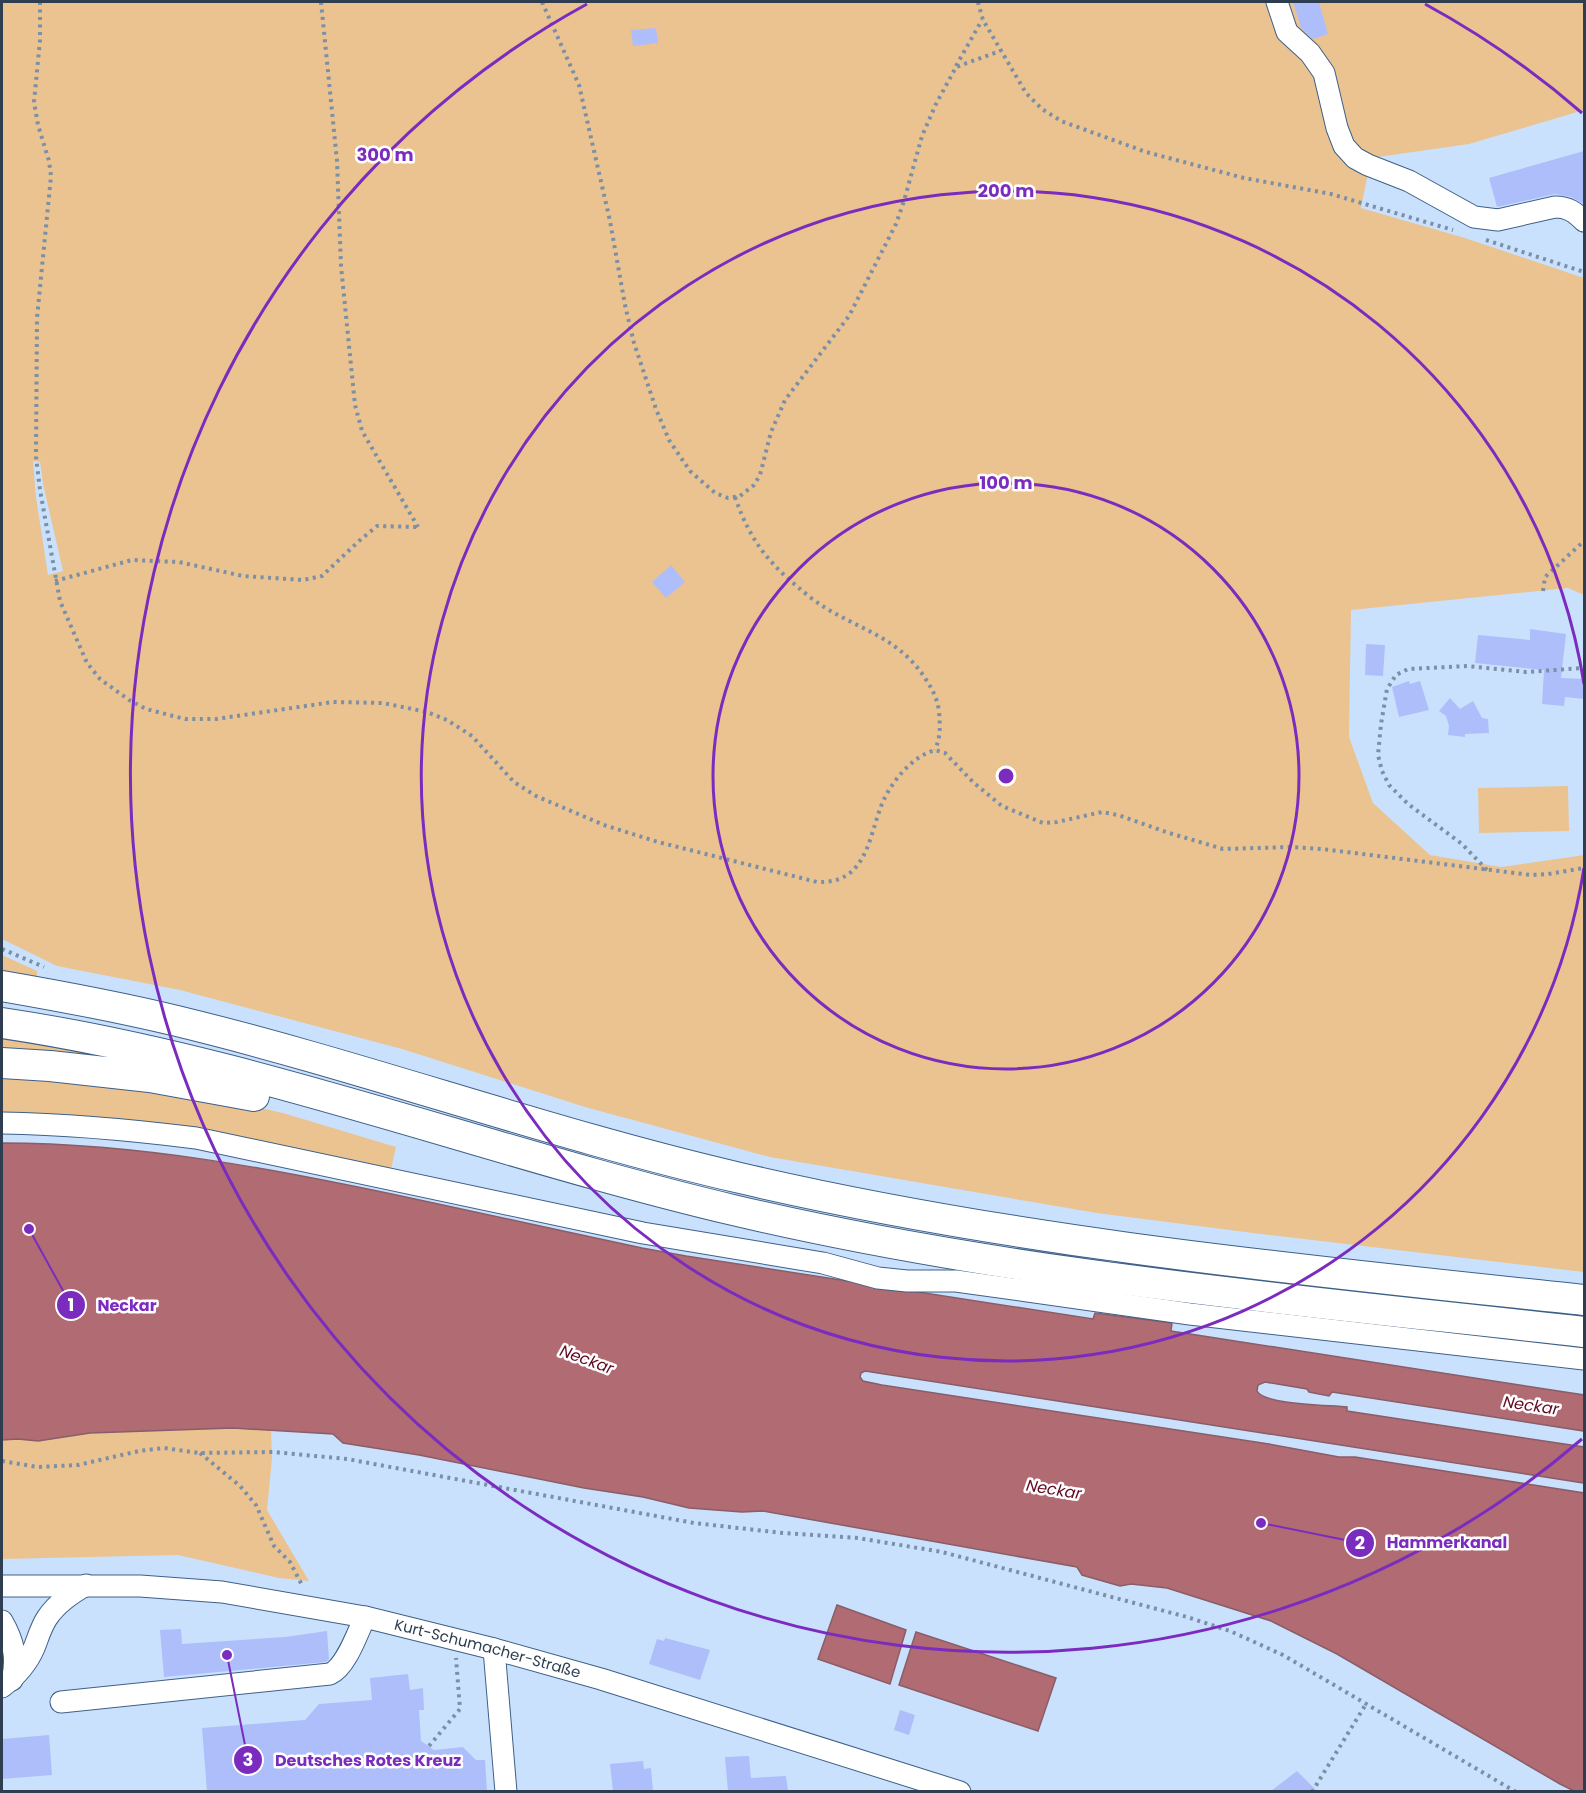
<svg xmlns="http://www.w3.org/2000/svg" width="1586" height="1793" viewBox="0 0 1586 1793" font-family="Poppins,sans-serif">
<rect width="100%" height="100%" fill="#cae1fd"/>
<path fill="#ebc390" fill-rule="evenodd" d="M 2,2 L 1584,2 L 1584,110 L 1469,144 L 1371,158 L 1361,208 L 1465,238 L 1584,278 L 1584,595 L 1568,588 L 1351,610 L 1349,737 L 1373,803 L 1430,855 L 1501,867 L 1584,855 L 1584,1272 L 1253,1233 L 1097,1213 L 770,1157 L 585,1107 L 402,1049 L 180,990 L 57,966 L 2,939 ZM 33,461 L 40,462 L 43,484 L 63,571 L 48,575 L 36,497 Z
M 1568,786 L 1569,831 L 1479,833 L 1478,788 Z
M 2,955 L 37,971 L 37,977 L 2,971 Z
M 2,1035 L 111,1056 L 109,1060 L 2,1052 Z
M 2,1075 L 52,1078 L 224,1100 L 283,1113 L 396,1147 L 390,1174 L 2,1116 Z
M 233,1428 L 271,1430 L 272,1458 L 267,1510 L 309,1581 L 279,1578 L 178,1555 L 2,1559 L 2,1440 L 18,1439 L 38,1441 L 90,1433 Z"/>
<path fill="#b06b73" stroke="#895e68" stroke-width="1.5" d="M 2,1143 C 141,1143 279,1170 415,1199 C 491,1215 566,1232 642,1248 L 686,1256 L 1093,1319 L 1095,1313 L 1172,1323 L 1171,1331 L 1584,1395 L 1584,1431 L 1332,1392 L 1329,1396 L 1309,1392 L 1307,1389 L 1265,1382 L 1258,1385 L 1257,1391 C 1264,1405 1330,1405 1347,1407 L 1347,1411 L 1584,1447 L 1584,1483 L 865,1371 L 861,1373 L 860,1377 L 863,1381 L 882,1385 L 1269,1444 L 1339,1457 L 1355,1457 L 1584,1493 L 1584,1791 L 1574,1791 L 1560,1784 L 1337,1654 L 1271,1621 L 1167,1588 L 1131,1584 L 1120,1586 L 1082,1575 L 1077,1567 L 763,1511 L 742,1512 L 689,1508 L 643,1497 L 584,1488 L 419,1455 L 343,1443 L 333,1434 L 233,1428 L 90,1433 L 38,1441 L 18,1439 L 2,1440 Z
M 837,1605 L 906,1630 L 890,1684 L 818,1659 Z
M 916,1632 L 1056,1678 L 1038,1731 L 899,1685 Z"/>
<path fill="#aebefa" d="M 1293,2 L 1319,2 L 1328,34 L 1313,39 L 1301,28 Z
M 656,28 L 658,43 L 633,46 L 631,30 Z
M 1584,151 L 1584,204 L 1571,197 L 1555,194 L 1497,207 L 1489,178 Z
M 671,565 L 685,582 L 666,598 L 652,582 Z
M 1530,629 L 1566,634 L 1561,678 L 1584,679 L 1584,699 L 1565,697 L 1564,706 L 1542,704 L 1544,670 L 1475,663 L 1478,635 L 1530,640 Z
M 1366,644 L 1385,645 L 1383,676 L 1365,675 Z
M 1409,681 L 1410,684 L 1420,681 L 1429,710 L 1399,717 L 1392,687 Z
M 1450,698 L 1460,709 L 1473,701 L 1482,718 L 1488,719 L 1489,733 L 1465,734 L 1465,737 L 1448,735 L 1449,726 L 1446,716 L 1439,711 Z
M 181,1629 L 182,1644 L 285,1637 L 327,1631 L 329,1659 L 326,1662 L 164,1677 L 160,1630 Z
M 665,1638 L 710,1650 L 700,1680 L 649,1664 L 657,1639 L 664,1641 Z
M 408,1674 L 410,1690 L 423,1688 L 424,1710 L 419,1710 L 421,1741 L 434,1750 L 463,1747 L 476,1760 L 485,1760 L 487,1791 L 207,1791 L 202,1728 L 305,1720 L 319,1704 L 372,1700 L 370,1678 Z
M 900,1710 L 915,1715 L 909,1735 L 894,1730 Z
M 49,1735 L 52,1775 L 2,1779 L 2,1739 Z
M 749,1756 L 751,1778 L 786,1776 L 788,1791 L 728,1791 L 725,1757 Z
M 643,1761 L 644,1769 L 651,1768 L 653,1791 L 613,1791 L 610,1764 Z
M 1297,1771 L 1317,1791 L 1271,1791 Z"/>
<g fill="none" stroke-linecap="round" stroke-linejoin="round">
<defs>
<g id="minor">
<path d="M 1277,2 L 1287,32 L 1310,53 L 1324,73 L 1337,128 L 1344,146 L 1355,158 L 1368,165 L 1409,181 L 1474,217 L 1498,220 L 1555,207 C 1568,207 1575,212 1584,221"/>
<path d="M 2,1123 C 67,1124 132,1130 196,1138 L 643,1233 L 823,1263 L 878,1278 L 907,1281 L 956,1281 L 1190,1314 L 1584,1359"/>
<path id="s1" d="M 2,1586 L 140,1586 L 222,1592 L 365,1617 L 494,1649 L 601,1679 L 960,1792"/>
<path d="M 2,1621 C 13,1640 18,1658 12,1680"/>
<path d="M 494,1649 L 506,1792"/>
<path d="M 2,1687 C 15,1677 27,1664 34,1648 C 38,1638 41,1627 47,1618 C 57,1603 71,1594 86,1585"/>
<path d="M 61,1702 L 330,1674 C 346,1667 357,1634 365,1617"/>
</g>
<path id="highway" d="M 2,986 C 60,996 119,1007 177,1021 C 366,1067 550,1134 740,1178 C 1018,1243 1302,1270 1584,1300
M 2,1023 C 251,1060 488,1152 733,1210 C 1012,1276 1300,1300 1584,1332
M 2,1063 L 50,1066 L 150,1077 L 254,1096"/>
</defs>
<use href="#minor" stroke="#3e6088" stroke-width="23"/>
<use href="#highway" stroke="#3e6088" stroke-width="32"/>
<path stroke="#7b8fa6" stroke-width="4" stroke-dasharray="3 4.5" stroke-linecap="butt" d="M 40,2 L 40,40 L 34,102 L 38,125 L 49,161 L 51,176 L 37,318 L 36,457 L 40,490 L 60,601 L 87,663 L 100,679 L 129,700 L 146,709 L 185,719 L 216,719 L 333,702 L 383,703 L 427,712 L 447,720 L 472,736 L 514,782 L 536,796 L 604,825 L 658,842 L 817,882 C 864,884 868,843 880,809 C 888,786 910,757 935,750 L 945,753 L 974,783 L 1002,806 L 1043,823 L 1057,822 L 1102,812 L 1118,815 L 1166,832 L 1223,849 L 1292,847 L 1322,849 L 1531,875 L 1548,874 L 1584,868
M 321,2 L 337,161 L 341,266 L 355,405 L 362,431 L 418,527
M 542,2 L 579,85 L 610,221 L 625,305 L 634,343 L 656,409 L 669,440 L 690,471 L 715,493 L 728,498 L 740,496 L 754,485 L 760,475 L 771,432 L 785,400 L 849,316 L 896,224 L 904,201 L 922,136 L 936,104 L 956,67 L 1000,51
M 978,2 L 983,20 L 1026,93 L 1042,109 L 1061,121 L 1146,152 L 1244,178 L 1331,194 L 1453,230
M 956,66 L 982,20
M 1486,240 L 1584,272
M 735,497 C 751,544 772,567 810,597 C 849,628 895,632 925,678 C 932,689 937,697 939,711 C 940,726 941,736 935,750
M 55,581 L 132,560 L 179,562 L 243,576 L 303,580 L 322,576 L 359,541 L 377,526 L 417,527
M 1543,591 L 1545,577 L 1584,541
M 1487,870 L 1462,844 L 1408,804 L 1389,785 L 1382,771 L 1378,755 L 1381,724 L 1387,689 L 1396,675 L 1408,669 L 1467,666 L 1526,672 L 1584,668
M 2,949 L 44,967
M 200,1453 L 240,1486 L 256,1505 L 274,1546 L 290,1562 L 303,1587
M 2,1461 L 37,1467 L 78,1465 L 139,1451 L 164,1448 L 199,1453 L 273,1452 L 347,1459 L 694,1523 L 783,1533 L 858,1538 L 942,1552 L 1187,1617 L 1230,1631 L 1283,1655 L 1516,1792
M 429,1746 L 460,1709 L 456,1658
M 1312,1792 L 1366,1704"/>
<use href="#minor" stroke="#fff" stroke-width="21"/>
<use href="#highway" stroke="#fff" stroke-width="30"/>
</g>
<g fill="none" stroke="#7b2cbf" stroke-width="3">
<circle cx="1006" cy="776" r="293"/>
<path d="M1584 868A585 585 0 1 1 1584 684"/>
<path d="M1582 1439A878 878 0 1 1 587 4M1425 4A878 878 0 0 1 1582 113"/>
</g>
<g text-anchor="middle" stroke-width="5" stroke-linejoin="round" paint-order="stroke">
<g font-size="15" fill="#2e3e50" stroke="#fff">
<text dy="5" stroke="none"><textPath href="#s1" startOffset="492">Kurt-Schumacher-Straße</textPath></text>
</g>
<g font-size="16" font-style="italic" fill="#620b22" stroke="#fff">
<text transform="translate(587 1359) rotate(20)" y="6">Neckar</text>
<text transform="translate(1531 1405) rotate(8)" y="6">Neckar</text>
<text transform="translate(1054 1489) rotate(9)" y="6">Neckar</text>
</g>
</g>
<circle cx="1006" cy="776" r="9" fill="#7b2cbf" stroke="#fff" stroke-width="3"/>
<g font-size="18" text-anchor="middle" font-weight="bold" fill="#7b2cbf" stroke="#fff" stroke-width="5" stroke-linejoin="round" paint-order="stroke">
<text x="385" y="161">300 m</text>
<text x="1006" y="197">200 m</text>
<text x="1006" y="489">100 m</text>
</g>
<path fill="none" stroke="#7b2cbf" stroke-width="2" d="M29 1229L71 1305M1261 1523L1360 1543M227 1655L248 1760"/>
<g fill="#7b2cbf" stroke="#fff" stroke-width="2">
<circle cx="29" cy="1229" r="6"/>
<circle cx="1261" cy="1523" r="6"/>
<circle cx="227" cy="1655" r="6"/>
<circle cx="71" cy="1305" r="15"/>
<circle cx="1360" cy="1543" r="15"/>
<circle cx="248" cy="1760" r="15"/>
</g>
<g font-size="18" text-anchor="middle" font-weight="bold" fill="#fff">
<text x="71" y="1311">1</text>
<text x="1360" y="1549">2</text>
<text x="248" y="1766">3</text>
</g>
<g font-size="16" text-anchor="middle" font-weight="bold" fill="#7b2cbf" stroke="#fff" stroke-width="5" stroke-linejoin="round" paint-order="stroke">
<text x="127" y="1311">Neckar</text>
<text x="1447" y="1548">Hammerkanal</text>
<text x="368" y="1766">Deutsches Rotes Kreuz</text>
</g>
<rect width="1586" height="1793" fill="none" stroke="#2e3e50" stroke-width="6"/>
</svg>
